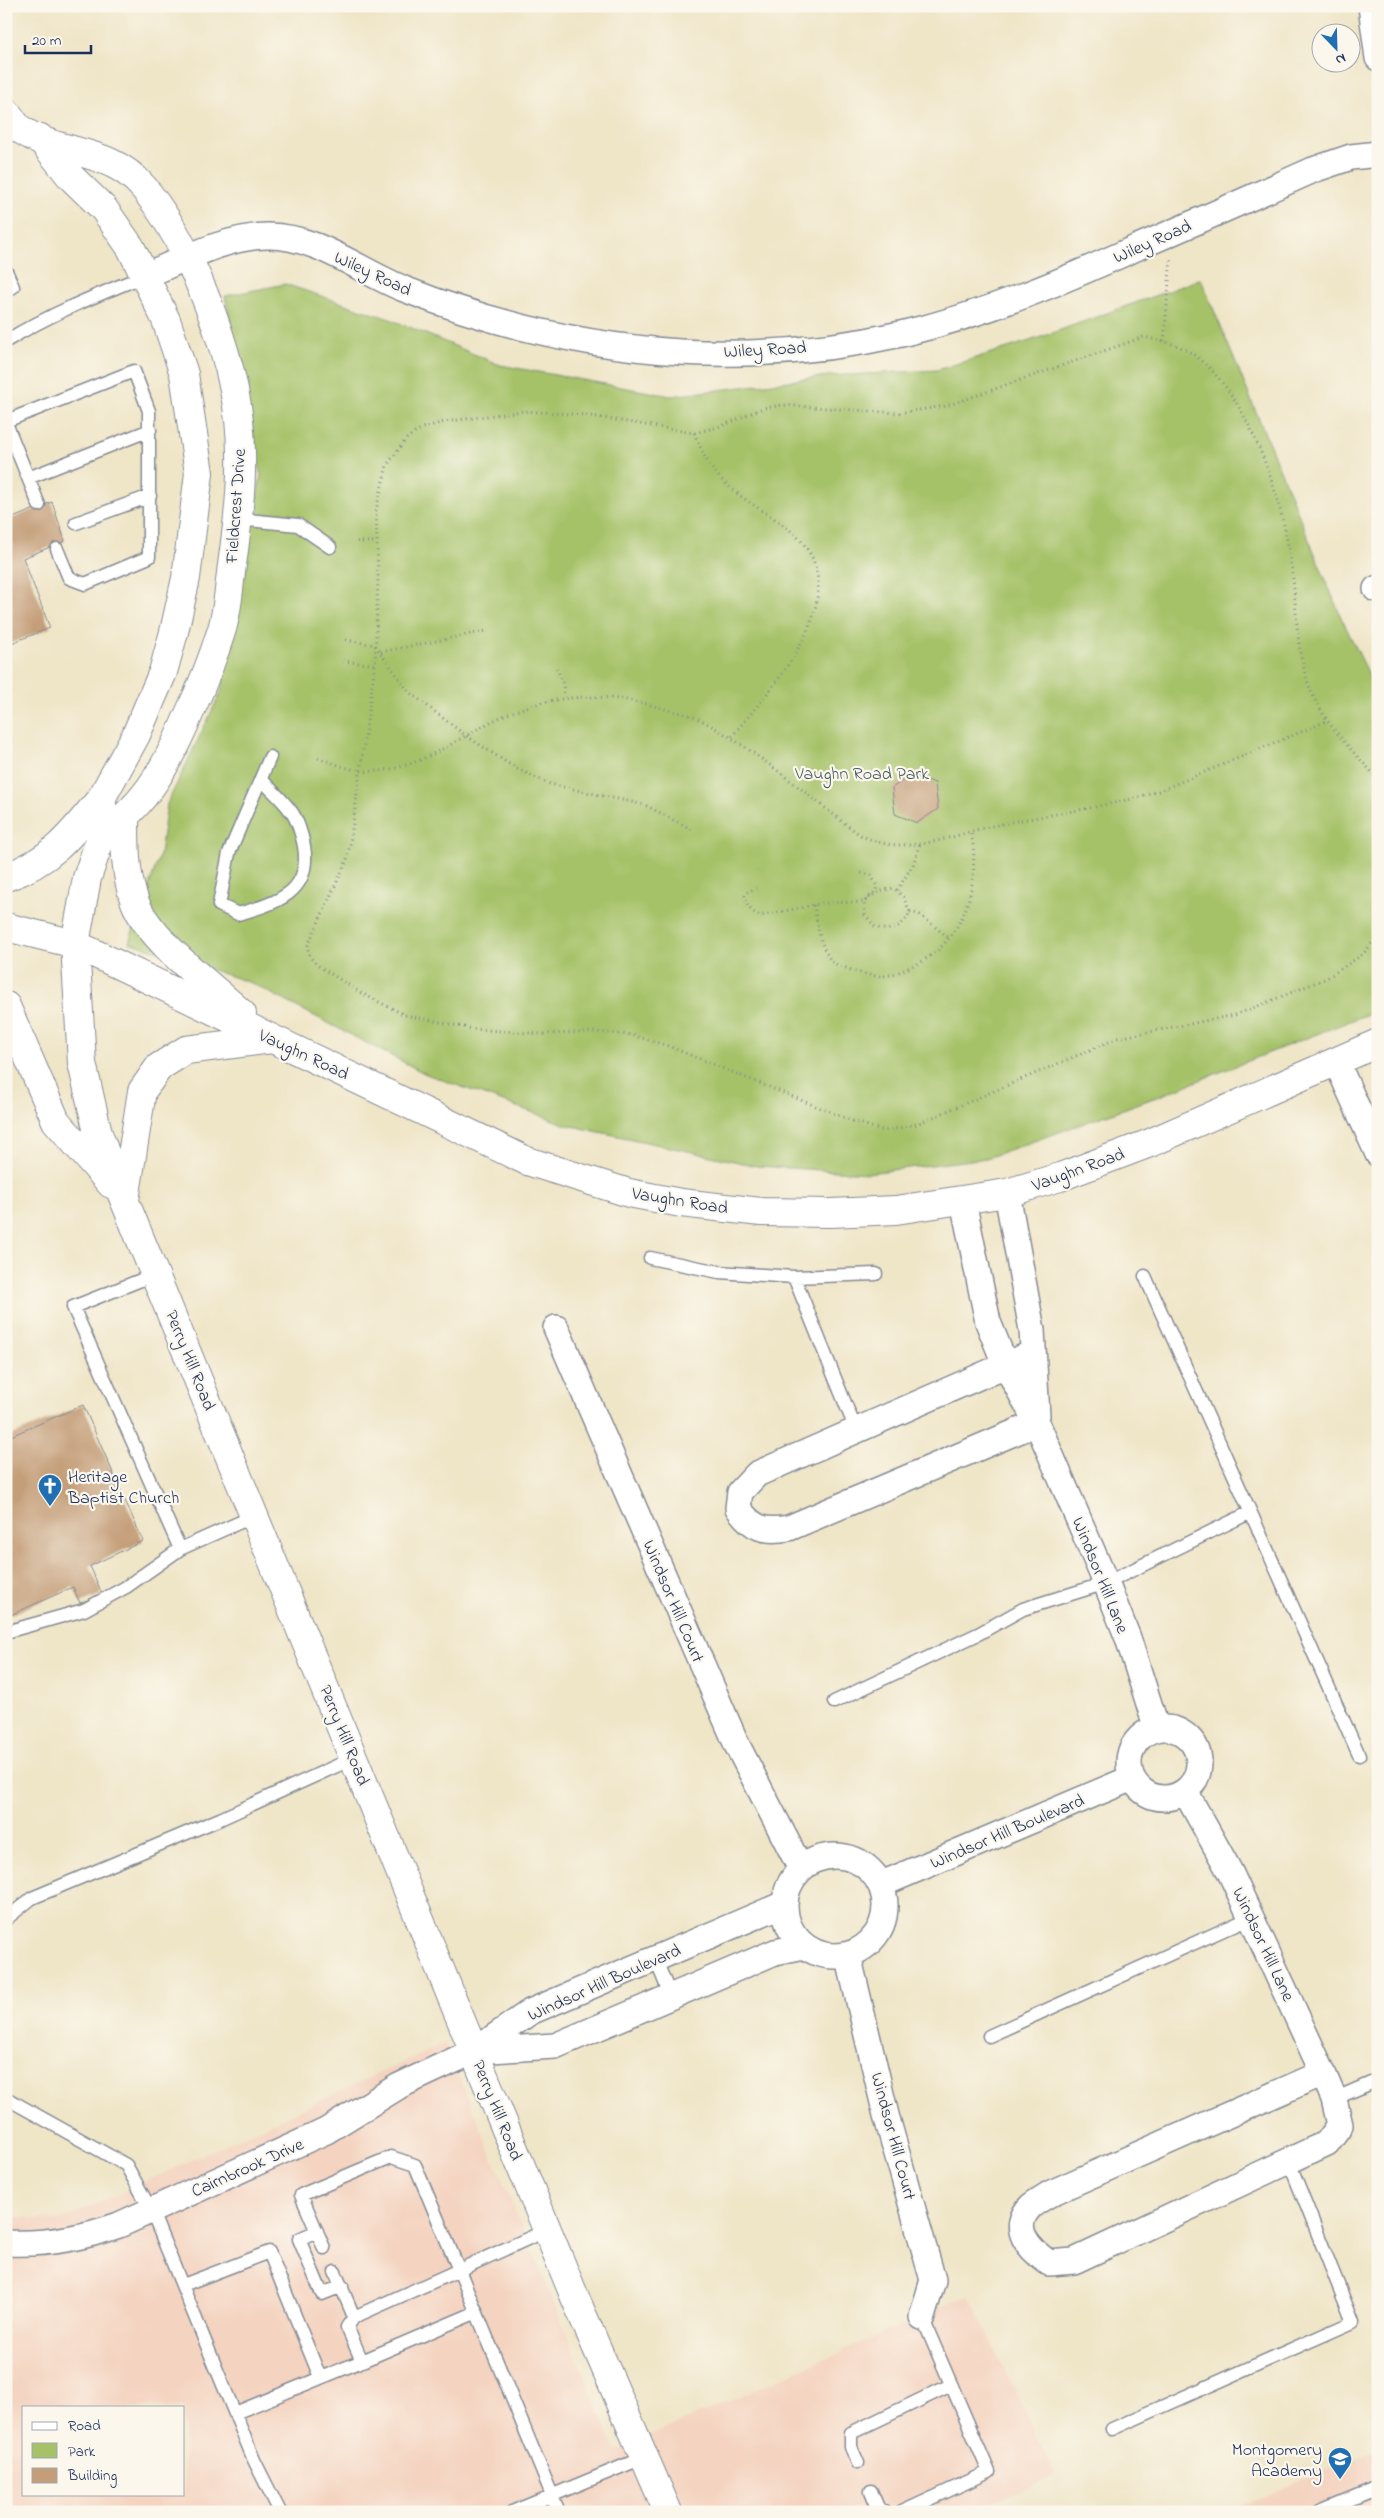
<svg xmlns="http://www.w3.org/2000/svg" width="1384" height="2518" viewBox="0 0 1384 2518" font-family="'Indie Flower',sans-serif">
<rect width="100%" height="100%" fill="#fbf7ec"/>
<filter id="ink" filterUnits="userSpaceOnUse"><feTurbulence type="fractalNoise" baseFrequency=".02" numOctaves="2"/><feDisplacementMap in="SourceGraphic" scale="10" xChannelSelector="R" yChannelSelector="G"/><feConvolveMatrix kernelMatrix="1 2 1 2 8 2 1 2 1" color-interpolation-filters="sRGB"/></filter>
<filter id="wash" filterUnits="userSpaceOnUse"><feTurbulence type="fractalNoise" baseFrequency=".0096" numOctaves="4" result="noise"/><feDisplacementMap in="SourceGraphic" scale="20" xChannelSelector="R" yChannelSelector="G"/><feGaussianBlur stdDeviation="1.12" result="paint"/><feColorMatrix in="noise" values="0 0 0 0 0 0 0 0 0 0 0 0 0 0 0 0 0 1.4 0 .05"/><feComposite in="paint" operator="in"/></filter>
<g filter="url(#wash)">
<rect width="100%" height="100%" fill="#efe5c7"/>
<path fill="#f4d3c0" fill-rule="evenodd" d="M 445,2043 L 616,2451 L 969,2295 L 1055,2475 L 971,2512 L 6,2512 L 6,2216 L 60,2221 ZM 24,2407 L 184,2407 L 184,2494 L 24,2494 Z
M 1378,2448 L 1378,2512 L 1227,2512 Z"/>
<path fill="#a6c269" stroke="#607864" d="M 1201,279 L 1341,617 L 1378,693 L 1378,1010 L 1162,1095 L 987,1158 L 868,1173 L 757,1166 L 567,1125 L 426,1074 L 251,983 L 129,942 L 160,854 L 167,804 L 221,692 L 261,474 L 225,296 L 285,284 L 390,319 L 500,365 L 671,396 L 828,376 L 937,370 L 1030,341 Z"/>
<g id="blocks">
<path fill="#c49e79" d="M 52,502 L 65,541 L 23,558 L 50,628 L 6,645 L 6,517 L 8,520 Z
M 912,774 L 935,783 L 938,809 L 917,823 L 895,814 L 892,788 Z
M 83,1405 L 143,1541 L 90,1566 L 102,1594 L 80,1603 L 73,1587 L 6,1617 L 6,1438 Z"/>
</g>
</g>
<g filter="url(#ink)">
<use href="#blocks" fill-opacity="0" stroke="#858a92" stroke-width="1"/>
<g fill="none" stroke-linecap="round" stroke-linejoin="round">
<defs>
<path id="service" d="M 6,271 L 13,287 L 6,290
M 6,341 C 50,314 97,295 144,276
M 6,421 L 134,371 L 149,411 L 149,557 L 85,584 L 69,578 L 57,549
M 6,423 L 39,505
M 28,478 L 150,430
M 238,519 L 298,525 L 330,547
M 76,523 L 150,496
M 261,779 C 270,789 282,799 290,810 C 297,818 302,835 304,846 C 312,893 276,903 238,914 L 219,905 L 229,853 L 270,757
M 650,1258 L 719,1272 L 794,1277 L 876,1274
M 156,1274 L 73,1307 L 180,1549
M 1145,1276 L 1359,1755
M 794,1277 L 856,1430
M 6,1632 L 84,1610 L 126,1587 L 180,1549 L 254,1516
M 834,1702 L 978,1634 L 1023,1609 L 1106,1583 L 1249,1513
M 6,1919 L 32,1898 L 220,1819 L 354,1758
M 655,1958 L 671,1997
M 989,2036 L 1252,1917
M 6,2098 L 126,2165 L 151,2210 L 254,2460 L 280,2512
M 1334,2099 L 1378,2080
M 547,2230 L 459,2270 L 559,2512
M 317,2231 L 299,2239 L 322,2294 L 342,2286
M 324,2248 L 301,2195 L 391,2157 L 415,2165 L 459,2270 L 354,2317 L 347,2327 L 362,2361 L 477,2312
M 335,2272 L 354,2317
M 183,2285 L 269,2252 L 320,2377
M 235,2413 L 362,2361
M 1112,2429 L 1353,2322 L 1289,2162
M 858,2463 L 851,2447 L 851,2433 L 951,2385
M 871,2491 L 879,2510 L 884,2512
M 512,2512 L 645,2457
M 902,2512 L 989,2472 L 922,2317
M 1320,2512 L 1378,2488"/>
<path id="minor" d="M 1371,6 L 1378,58
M 144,276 C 183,260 224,237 267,236 C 316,235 359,271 404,289 C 492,324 585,346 680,352 C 752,356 830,350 901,334 C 983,315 1061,282 1138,247 C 1197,222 1255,196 1313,170 L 1351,157 L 1378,154
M 1376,589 L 1378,588
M 1336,1061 L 1378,1154
M 1007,1193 L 1032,1330 L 1037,1416
M 963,1201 L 988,1322 L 1005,1364 L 1037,1423 L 1106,1583 L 1128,1638 L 1157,1729
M 556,1328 L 737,1745 L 801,1869
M 1033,1353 L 757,1474 L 740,1492 L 738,1508 C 753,1529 764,1532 789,1528 L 1037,1423
M1129 1763a35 35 0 1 1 70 0a35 35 0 1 1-70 0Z
M 1185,1791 L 1230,1872 L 1323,2073 L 1334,2099 L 1340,2125 L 1327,2143 L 1074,2261 L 1049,2263 C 1029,2249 1009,2228 1031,2206 C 1037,2201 1045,2197 1051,2193 L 1323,2073
M785 1906a50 50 0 1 1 100 0a50 50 0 1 1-100 0Z
M 882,1884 L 1132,1778
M 848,1955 L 886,2115 L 933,2280 L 922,2317
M 474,2051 L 555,2046 L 775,1952 L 804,1946
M 6,2243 C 45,2245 82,2238 119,2225 L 326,2131 L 399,2086 L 474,2051 L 530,2012 L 784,1904"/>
<path id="tertiary" d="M 6,112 C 11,117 15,125 20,129 C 58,156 109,146 144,188 C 195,251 241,371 241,453 C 242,490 237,528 232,565 C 229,586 228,609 222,629 C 213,658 202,686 189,714 C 170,759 147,805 105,831
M 40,138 L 71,177 L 104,209 L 131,248 L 166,320 L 184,374 L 199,473 L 186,578 L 174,632 L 163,672 L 136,735 L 102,797 L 102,834 L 87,878 L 75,944"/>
<path id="secondary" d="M 125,819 C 125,846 125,875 135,902 C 150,941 211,985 242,1014
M 6,877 C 52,861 72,834 102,797
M 6,927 L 75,944 L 527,1161 L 629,1193 L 681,1203 L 761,1212 L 831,1213 L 896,1210 L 1007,1193 L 1060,1177 L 1150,1143 L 1378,1043
M 75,944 L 82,1063 L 98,1133 L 107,1158 L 576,2300 L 668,2512
M 6,1006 L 56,1121 L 111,1184
M 125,1200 L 142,1091 L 159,1067 L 186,1050 L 272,1039"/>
</defs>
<use href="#service" stroke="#858a92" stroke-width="15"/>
<use href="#minor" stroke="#858a92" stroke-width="28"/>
<use href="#tertiary" stroke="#858a92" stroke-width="30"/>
<use href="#secondary" stroke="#858a92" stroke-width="30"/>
<path stroke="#858a92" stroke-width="3" stroke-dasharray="1 4" stroke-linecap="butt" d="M 1164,341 L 1171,257
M 694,433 C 699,443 703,455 709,464 C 728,494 764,509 791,531 C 864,593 771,688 730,739
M 357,542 L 377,542
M 346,640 L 375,645 L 408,691 L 465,735 L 515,768 L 550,784 L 645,805 L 691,829
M 381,652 L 486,631
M 343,661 L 375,665
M 557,668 L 563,684 L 564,697
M 318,758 C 331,762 347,769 361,771 C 415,775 457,737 503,716 C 558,692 608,692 665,709 C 676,712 690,714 701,720 C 758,751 808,796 860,835 C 873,841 885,845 900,845 C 932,846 961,833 992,826 C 1048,814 1105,808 1159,791 L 1327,721
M 1378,779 C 1352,750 1323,723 1309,686 C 1295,646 1297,603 1291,563 C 1282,498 1249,394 1194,355 C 1179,344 1162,341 1144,337 L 946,406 L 898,413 L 783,405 L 763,408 L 722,426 L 694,433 L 585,415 L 523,411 L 444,422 L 422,428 L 407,438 L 387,465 L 376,510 L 378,576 L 375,665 L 350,844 L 347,860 L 307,947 L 311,958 L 317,965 L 361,993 L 405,1015 L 474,1029 L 542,1034 L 598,1032 L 632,1035 L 668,1046 L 855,1122 L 885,1131 L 917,1124 L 1118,1038 L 1235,1015 L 1278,998 L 1327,978 L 1362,955 L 1378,936
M 757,888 L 745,893 C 744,904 750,911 760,916 L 823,903 L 864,902 L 865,915 L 875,927 C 891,933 903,927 910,912 L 904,898 L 894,888 C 880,891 874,893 864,902 L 876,891 L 877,886 L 871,875 L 861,873
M 897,890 L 913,865 L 920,844
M 814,905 C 817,924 820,948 833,963 C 847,968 866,977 881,976 C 891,976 902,971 910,967 C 965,944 981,885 971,831
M 910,912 L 919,914 L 949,938"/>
<use href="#service" stroke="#fff" stroke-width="12"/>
<use href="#minor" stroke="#fff" stroke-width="25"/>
<use href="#tertiary" stroke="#fff" stroke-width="28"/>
<use href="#secondary" stroke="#fff" stroke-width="28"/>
</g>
</g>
<defs>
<symbol id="church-pin" viewBox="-11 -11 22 30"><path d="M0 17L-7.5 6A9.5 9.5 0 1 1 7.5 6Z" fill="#1f6fb2" stroke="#fbf7ec"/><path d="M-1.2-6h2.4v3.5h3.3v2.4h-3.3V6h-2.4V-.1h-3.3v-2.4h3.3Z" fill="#fff"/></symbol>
<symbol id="school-pin" viewBox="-11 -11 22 30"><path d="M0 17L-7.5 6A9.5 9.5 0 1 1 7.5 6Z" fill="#1f6fb2" stroke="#fbf7ec"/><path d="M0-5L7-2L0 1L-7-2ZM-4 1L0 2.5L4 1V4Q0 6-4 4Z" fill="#fff"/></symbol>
</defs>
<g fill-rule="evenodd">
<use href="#church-pin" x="36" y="1472" width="28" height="38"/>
<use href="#school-pin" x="1326" y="2445" width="28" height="38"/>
</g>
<g text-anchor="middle" stroke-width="4.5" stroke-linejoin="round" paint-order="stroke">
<g font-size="18" fill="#1b2f5e" stroke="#fbf7ec">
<text transform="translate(1152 241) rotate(-24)" y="6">Wiley Road</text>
<text transform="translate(373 273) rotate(25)" y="6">Wiley Road</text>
<text transform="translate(765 349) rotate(-3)" y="6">Wiley Road</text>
<text transform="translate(235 506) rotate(-86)" y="6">Fieldcrest Drive</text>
<text transform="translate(304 1054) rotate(25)" y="6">Vaughn Road</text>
<text transform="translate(1078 1169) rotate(-20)" y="6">Vaughn Road</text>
<text transform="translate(680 1200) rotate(9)" y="6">Vaughn Road</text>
<text transform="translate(191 1360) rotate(68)" y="6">Perry Hill Road</text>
<text transform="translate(1101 1575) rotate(68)" y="6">Windsor Hill Lane</text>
<text transform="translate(674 1601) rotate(67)" y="6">Windsor Hill Court</text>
<text transform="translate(345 1735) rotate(68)" y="6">Perry Hill Road</text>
<text transform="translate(1007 1831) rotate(-23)" y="6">Windsor Hill Boulevard</text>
<text transform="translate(1264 1944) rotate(65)" y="6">Windsor Hill Lane</text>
<text transform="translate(604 1982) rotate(-24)" y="6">Windsor Hill Boulevard</text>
<text transform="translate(498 2110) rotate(68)" y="6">Perry Hill Road</text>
<text transform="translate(894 2136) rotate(75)" y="6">Windsor Hill Court</text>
<text transform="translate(247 2167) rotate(-24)" y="6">Cairnbrook Drive</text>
</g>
<g font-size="18" fill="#455b61" stroke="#fbf7ec">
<text x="862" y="779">Vaughn Road Park</text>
</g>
<g font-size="18" fill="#1b2f5e" stroke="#fbf7ec" text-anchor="start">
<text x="68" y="1482">Heritage<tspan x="68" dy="21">Baptist Church</tspan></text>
<text x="1322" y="2455" text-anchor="end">Montgomery<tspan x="1322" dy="21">Academy</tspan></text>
</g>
</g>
<rect width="1384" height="2518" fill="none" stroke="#fbf7ec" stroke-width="25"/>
<rect x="22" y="2406" width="162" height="90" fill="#fbf7ec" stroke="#a1a7b3"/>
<rect x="32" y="2422" width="25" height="8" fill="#ffffff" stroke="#a1a7b3"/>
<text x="68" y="2430" font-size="15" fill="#1b2f5e">Road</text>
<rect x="32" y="2443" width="25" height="15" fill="#a6c269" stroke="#a1a7b3"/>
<text x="68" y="2456" font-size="15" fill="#1b2f5e">Park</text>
<rect x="32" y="2468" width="25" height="15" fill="#c49e79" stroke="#a1a7b3"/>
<text x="68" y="2480" font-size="15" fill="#1b2f5e">Building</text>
<g transform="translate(1336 48) rotate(157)"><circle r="24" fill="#fbf7ec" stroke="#a1a7b3"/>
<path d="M0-4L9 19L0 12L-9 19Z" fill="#1f6fb2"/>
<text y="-8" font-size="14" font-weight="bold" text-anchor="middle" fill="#1b2f5e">N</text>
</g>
<path d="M25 45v8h66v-8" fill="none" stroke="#1b2f5e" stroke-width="2.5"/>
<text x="32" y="45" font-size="15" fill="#1b2f5e" stroke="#fbf7ec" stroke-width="4" paint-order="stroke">20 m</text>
</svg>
